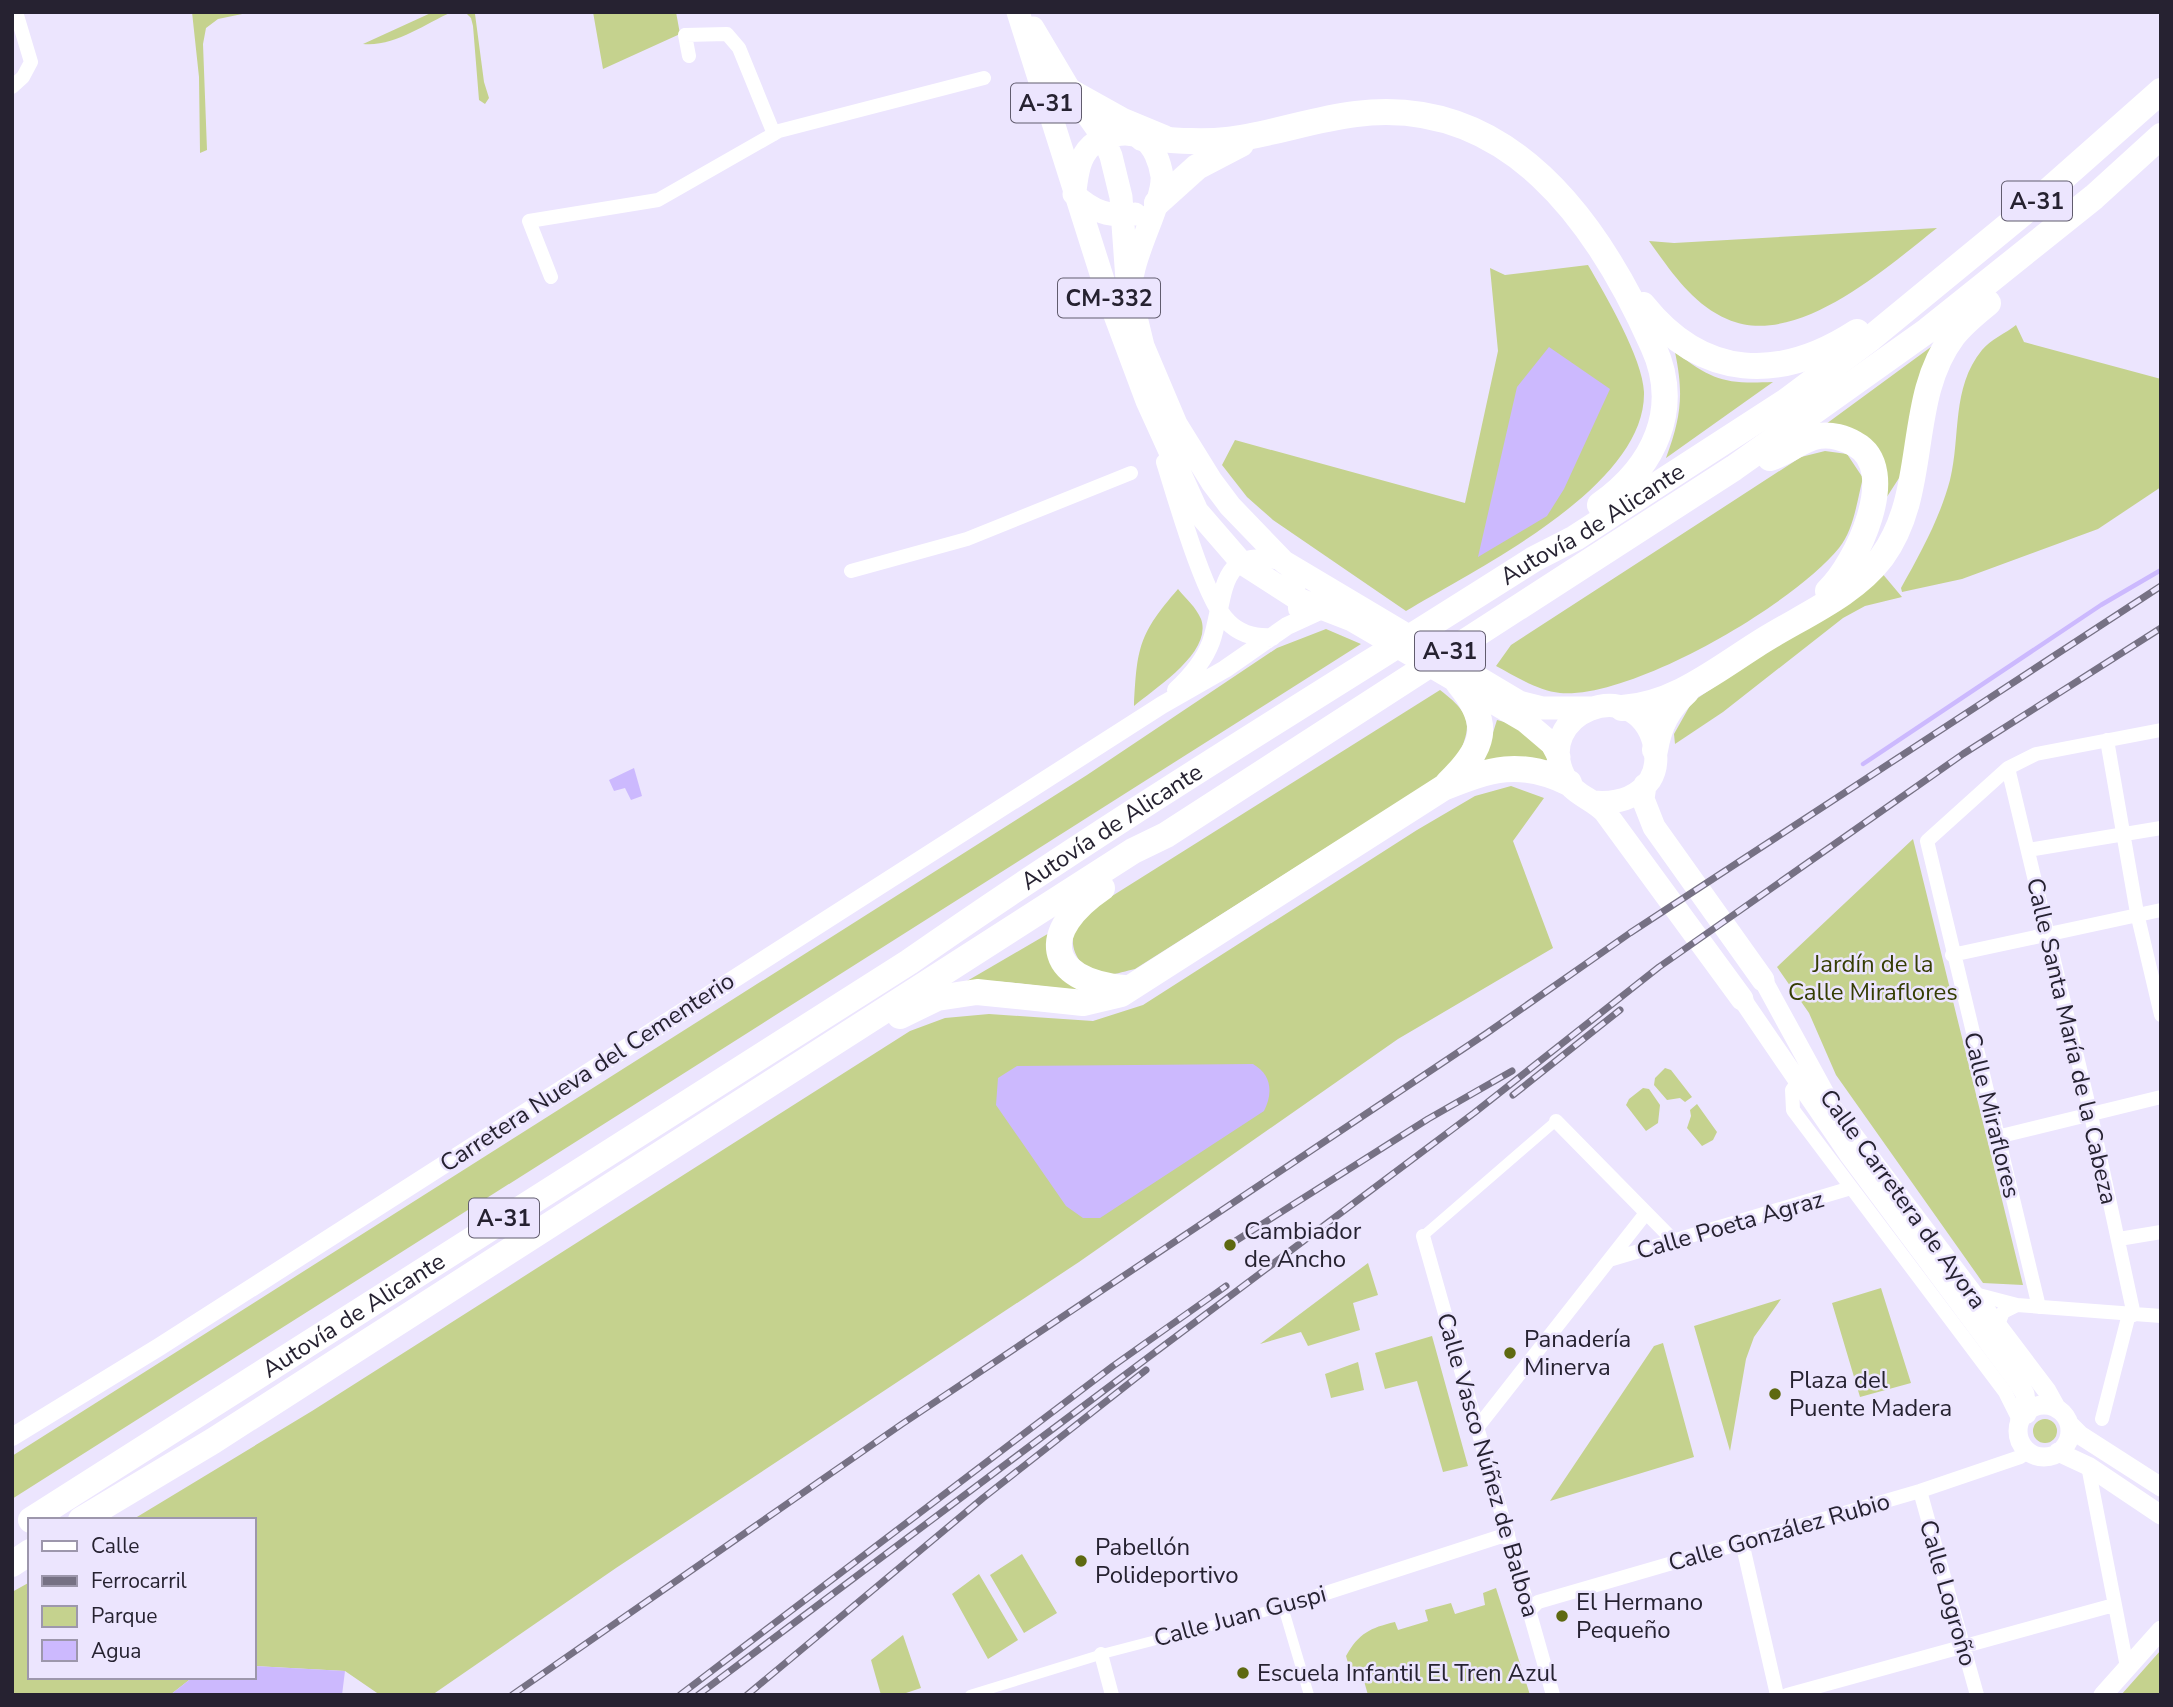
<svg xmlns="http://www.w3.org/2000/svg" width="2173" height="1707" viewBox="0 0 2173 1707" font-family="'Nunito Sans',sans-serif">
<rect width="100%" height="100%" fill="#ece5fe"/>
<path fill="#c5d28e" d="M 192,12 L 252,12 L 218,19 L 206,28 L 203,44 L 207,150 L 200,153 L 199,77 Z
M 433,12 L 452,12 C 424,24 395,47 363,44 Z
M 465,12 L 475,14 L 484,82 L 489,98 L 485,104 L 479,100 L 473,26 L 471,18 Z
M 593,12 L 676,12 L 680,34 L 603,69 Z
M 1937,228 C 1887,267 1796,350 1727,319 C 1692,304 1670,270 1649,241 L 1674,243 Z
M 1588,265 C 1605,294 1643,359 1644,392 C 1646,487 1477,568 1406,611 L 1273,520 L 1247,497 L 1222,465 L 1235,440 L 1465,503 L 1498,351 L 1490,268 L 1505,275 Z
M 2016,325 L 2024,342 L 2161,379 L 2161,487 L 2098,529 L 1962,579 L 1902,592 L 1901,588 C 1920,554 1940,518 1950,480 C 1961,436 1951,388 1982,350 C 1990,340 2006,333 2016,325 Z
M 1935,344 L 1901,475 L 1881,506 L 1885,484 L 1826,424 Z
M 1675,352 C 1714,381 1724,384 1773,382 L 1666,458 C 1681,417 1684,395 1675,352 Z
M 1825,451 L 1847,454 L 1863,478 C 1857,500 1854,530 1839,548 C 1794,604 1632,699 1560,693 C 1538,691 1515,676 1496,666 L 1511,645 L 1801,457 Z
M 1881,572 L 1902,597 L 1865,606 L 1843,618 L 1723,712 L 1675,744 L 1674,734 L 1692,702 Z
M 1178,589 C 1186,599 1196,607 1201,619 C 1213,652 1155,688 1134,706 C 1137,647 1139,634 1178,589 Z
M 1326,629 L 1361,644 L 12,1499 L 12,1456 L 1087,775 L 1277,648 Z
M 1440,690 C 1477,718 1470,728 1454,767 L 1135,969 C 1125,971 1113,976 1103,974 C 1082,971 1067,950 1075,929 C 1078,922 1087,914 1093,908 Z
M 1497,720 L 1519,726 L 1546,754 L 1547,760 L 1542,763 L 1484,761 Z
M 1511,786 L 1544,798 L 1513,841 L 1553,948 L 1398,1039 L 1079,1262 L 616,1568 L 432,1695 L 380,1695 L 345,1671 L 254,1666 L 254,1520 L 132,1520 L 312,1411 L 910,1031 L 945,1018 L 989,1014 L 1093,1021 L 1143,1005 L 1417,830 L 1475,796 Z
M 1913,839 L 2023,1285 L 1983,1283 L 1836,1075 L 1809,1013 L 1777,967 Z
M 1051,932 C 1055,962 1051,977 1082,990 C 1044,988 1006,979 967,981 Z
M 1665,1068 L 1671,1070 L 1692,1097 L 1685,1102 L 1680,1098 L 1667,1100 L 1654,1085 L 1655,1078 Z
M 1643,1088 L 1649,1089 L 1660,1105 L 1658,1123 L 1646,1131 L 1626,1105 L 1629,1099 Z
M 1697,1104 L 1717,1132 L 1713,1140 L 1702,1146 L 1687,1128 L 1691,1116 L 1690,1110 Z
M 1368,1263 L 1378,1295 L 1353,1303 L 1360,1330 L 1308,1346 L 1301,1332 L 1260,1344 Z
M 1881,1288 L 1911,1383 L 1860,1397 L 1832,1303 Z
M 1781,1299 L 1754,1337 L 1746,1359 L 1730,1451 L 1694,1326 Z
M 1432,1336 L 1468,1466 L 1443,1472 L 1417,1381 L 1385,1389 L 1375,1353 Z
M 1663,1343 L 1694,1457 L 1550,1501 L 1654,1346 Z
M 1358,1362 L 1364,1390 L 1331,1398 L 1325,1374 Z
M2033 1431a12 12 0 1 1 24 0a12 12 0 1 1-24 0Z
M 1022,1554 L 1057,1613 L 1024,1633 L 990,1575 Z
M 979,1574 L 1018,1640 L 988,1659 L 952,1594 Z
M 30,1582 L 30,1677 L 193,1677 L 170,1695 L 12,1695 L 12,1592 Z
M 1496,1588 L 1530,1695 L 1368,1695 L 1360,1667 L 1350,1670 L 1346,1656 C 1359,1633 1370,1628 1395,1622 L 1398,1630 L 1428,1621 L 1425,1610 L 1451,1603 L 1455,1614 L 1485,1605 L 1483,1593 Z
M 903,1635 L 921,1688 L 900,1695 L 881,1695 L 871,1660 Z
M 2161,1650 L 2161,1695 L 2121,1695 Z"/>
<path fill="#ccb9fe" d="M 1549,347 L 1610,389 L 1564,489 L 1547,516 L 1478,557 L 1517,387 Z
M 634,768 L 642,796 L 631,800 L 625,788 L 614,791 L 609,780 Z
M 1253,1064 C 1272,1075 1273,1093 1264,1111 L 1100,1218 L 1083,1218 L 1066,1206 L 996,1105 L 998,1078 L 1017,1066 Z
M 254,1666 L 345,1671 L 342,1695 L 170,1695 L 193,1677 L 254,1677 Z"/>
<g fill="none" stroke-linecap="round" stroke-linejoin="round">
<path stroke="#ccb9fe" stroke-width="4.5" d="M 1863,764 L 2101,605 L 2161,570"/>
<path stroke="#fff" stroke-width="10" d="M 1423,1236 L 1556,1121
M 970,1695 L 1106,1653 L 1283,1607 L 1309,1695"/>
<path stroke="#fff" stroke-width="14" d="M 689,56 L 685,35 L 727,34 L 739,48 L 774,134
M 12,87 L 23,77 L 31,62 L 16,12
M 551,277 L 529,221 L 658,200 L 779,131 L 984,78
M 851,571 L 967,539 L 1131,473
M 2107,740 L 2137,913 L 2161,1015
M 2008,768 L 2091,1115 L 2134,1315
M 2028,850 L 2161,828
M 1952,955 L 2161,910
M 1797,1083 L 1792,1090 L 1793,1110 L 2005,1392 L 2017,1416 L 2018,1427
M 1556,1121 L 1674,1241
M 1997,1137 L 2161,1097
M 1423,1236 L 1553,1695
M 2119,1239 L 2161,1232
M 1609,1260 L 1851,1188
M 1971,1293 L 2017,1305 L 2003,1312 L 1997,1327
M 2017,1305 L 2161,1316
M 2039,1307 L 1927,841 L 2008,768 L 2036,754 L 2161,730
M 2102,1419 L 2129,1314
M 1477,1428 L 1646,1213
M 2088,1466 L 2127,1667
M 1920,1491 L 1977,1695
M 1742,1542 L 1777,1695
M 1283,1607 L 1508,1534
M 1530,1610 L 1538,1602 L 1920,1491 L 2020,1457 L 2028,1452
M 1101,1654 L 1112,1695
M 1787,1695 L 2114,1605"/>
<path stroke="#fff" stroke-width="18" d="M 1165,462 C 1176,497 1205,600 1228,622 C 1240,634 1256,638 1272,637
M 1176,690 C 1191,676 1204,661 1211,642 C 1226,600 1215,543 1284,562 L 1296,581 L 1297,609
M 12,1437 L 159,1347 L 1162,705 L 1225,669 L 1287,626 L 1324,609"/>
<path stroke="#fff" stroke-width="19" d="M 1763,980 L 1833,1108 L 2047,1391 L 2057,1409
M 1742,999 L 1848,1154 L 2017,1381 L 2025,1394 L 2027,1414
M2018 1431a26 26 0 1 1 52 0a26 26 0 1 1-52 0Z
M 2070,1425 L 2080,1435 L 2161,1487
M 2058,1452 L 2088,1466 L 2161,1515
M 2103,1695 L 2161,1630"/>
<path stroke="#fff" stroke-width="23" d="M 1018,12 L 1110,302 L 1147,401 L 1197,511 L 1242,563 L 1298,599 L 1352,620 L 1525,721 L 1552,744 L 1559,757
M 1033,28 L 1071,92 L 1103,137 L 1111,156 L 1121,197 L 1127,280 L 1143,346 L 1176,424 L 1212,482 L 1230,506 L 1284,562 L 1519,702 L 1542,708 L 1592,708
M 1075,191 C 1077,175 1079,157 1091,146 C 1102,135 1128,130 1142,138 C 1154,145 1160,163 1162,176 C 1164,198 1138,245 1133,273
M 1074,194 C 1092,211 1110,218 1135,214
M 1645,785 L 1643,799 L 1654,827 L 1763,980
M 1593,802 C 1615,804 1637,799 1650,780 C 1657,769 1657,756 1654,743 C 1635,671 1531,714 1565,778 C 1574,795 1593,799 1605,812 L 1742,999"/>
<g stroke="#fff" stroke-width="26">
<path d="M 1071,92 L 1123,121 L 1164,138"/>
<path d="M 1142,138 C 1170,140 1199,143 1227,140 C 1270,135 1313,119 1356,114 C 1509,95 1598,222 1653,346 C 1682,409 1654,467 1600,505"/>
<path d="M 1157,203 L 1197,167 L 1241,144"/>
<path d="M 1643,305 C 1703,380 1780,382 1857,332"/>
<path d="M 1770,458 C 1787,453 1801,439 1819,436 C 1831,434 1845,438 1855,444 C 1902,469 1856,565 1828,591"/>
<path d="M 1622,708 C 1673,705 1715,671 1756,645 C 1797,618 1852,597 1882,557 C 1930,491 1905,400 1953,336 C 1963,323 1976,313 1988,303"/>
<path d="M 1655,750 C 1659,726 1668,708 1686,692"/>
<path d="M 1448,783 C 1484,748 1493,725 1459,684"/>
<path d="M 1102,888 C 1039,931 1044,980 1124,988"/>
<path d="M 900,1016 L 937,998 L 977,992 L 1083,1003 L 1121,994 L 1443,788 C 1490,769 1520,759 1569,783"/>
<path id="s1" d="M 31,1520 L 909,962 C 1112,820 1325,692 1534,559 L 1575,538 L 1788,400 L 1871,338 L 2022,214 L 2161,91"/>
<path d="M 81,1520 L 213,1441 L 1133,851 L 1166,835 L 1734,468 L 1928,330 L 2094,197 L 2161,136"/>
<path d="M 12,1564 L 30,1552"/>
</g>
<defs>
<path id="rail" d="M 1513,1095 L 1620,1010
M 1226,1247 L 1428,1119 L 1512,1071
M 512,1695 L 902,1424 L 1487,1033 L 1630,933 L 2161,586
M 680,1695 L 1113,1366 L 1226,1286
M 698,1695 L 1474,1113 L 1659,967 L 1963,754 L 2161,628
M 747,1695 L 983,1498 L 1146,1370"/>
</defs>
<use href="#rail" stroke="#767184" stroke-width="7"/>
<use href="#rail" stroke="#ece5fe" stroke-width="4.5" stroke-dasharray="13" stroke-linecap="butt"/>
</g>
<g fill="#5e6910" stroke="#ece5fe" stroke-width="2.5">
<circle cx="1230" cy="1245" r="7"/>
<circle cx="1510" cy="1353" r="7"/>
<circle cx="1775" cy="1394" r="7"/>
<circle cx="1081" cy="1561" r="7"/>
<circle cx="1562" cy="1616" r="7"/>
<circle cx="1243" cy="1673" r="7"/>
</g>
<g text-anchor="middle" stroke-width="5" stroke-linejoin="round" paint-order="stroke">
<g fill="#ece5fe" stroke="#615c6e" stroke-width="2">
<rect x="1011" y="83.5" width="70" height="39" rx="5"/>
<rect x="2002" y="181.5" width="70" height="39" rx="5"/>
<rect x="1058" y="278.5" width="102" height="39" rx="5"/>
<rect x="1415" y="631.5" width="70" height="39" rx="5"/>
<rect x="469" y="1198.5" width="70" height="39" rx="5"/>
</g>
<g font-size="23" font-weight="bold" fill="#262231">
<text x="1046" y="111">A-31</text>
<text x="2037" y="209">A-31</text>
<text x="1109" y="306">CM-332</text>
<text x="1450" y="659">A-31</text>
<text x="504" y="1226">A-31</text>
</g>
<g font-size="24" fill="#262231" stroke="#ece5fe">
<text dy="8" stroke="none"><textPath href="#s1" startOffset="1852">Autovía de Alicante</textPath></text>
<text dy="8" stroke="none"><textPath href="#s1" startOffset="1284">Autovía de Alicante</textPath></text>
<text transform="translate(2072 1041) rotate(77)" y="8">Calle Santa María de la Cabeza</text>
<text transform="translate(587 1072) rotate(-33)" y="8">Carretera Nueva del Cementerio</text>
<text transform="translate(1992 1115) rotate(76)" y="8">Calle Miraflores</text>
<text transform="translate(1903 1199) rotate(54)" y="8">Calle Carretera de Ayora</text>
<text transform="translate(1730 1225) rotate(-16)" y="8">Calle Poeta Agraz</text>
<text dy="8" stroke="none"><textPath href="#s1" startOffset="382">Autovía de Alicante</textPath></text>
<text transform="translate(1488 1465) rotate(74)" y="8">Calle Vasco Núñez de Balboa</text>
<text transform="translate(1779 1532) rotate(-16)" y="8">Calle González Rubio</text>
<text transform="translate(1948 1593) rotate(74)" y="8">Calle Logroño</text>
<text transform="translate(1240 1616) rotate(-15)" y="8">Calle Juan Guspi</text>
</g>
<g font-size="24" fill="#353d03" stroke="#ece5fe">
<text x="1873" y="972">Jardín de la<tspan x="1873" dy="28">Calle Miraflores</tspan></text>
</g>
<g font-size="24" fill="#262231" stroke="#ece5fe" text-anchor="start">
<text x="1244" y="1239">Cambiador<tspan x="1244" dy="28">de Ancho</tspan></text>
<text x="1524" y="1347">Panadería<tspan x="1524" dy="28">Minerva</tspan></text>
<text x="1789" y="1388">Plaza del<tspan x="1789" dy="28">Puente Madera</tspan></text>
<text x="1095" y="1555">Pabellón<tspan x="1095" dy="28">Polideportivo</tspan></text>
<text x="1576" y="1610">El Hermano<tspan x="1576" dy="28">Pequeño</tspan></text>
<text x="1257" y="1681">Escuela Infantil El Tren Azul</text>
</g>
</g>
<rect width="2173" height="1707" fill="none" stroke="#262231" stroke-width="28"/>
<rect x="28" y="1518" width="228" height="161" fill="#ece5fe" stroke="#9d97ac" stroke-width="2"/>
<rect x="42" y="1541" width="35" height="10" fill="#ffffff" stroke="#9d97ac" stroke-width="2"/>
<text x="91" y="1553" font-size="21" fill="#262231">Calle</text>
<rect x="42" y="1576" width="35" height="10" fill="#767184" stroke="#9d97ac" stroke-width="2"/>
<text x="91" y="1588" font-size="21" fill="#262231">Ferrocarril</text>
<rect x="42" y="1606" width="35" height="21" fill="#c5d28e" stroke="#9d97ac" stroke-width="2"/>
<text x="91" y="1623" font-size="21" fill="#262231">Parque</text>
<rect x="42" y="1640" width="35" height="21" fill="#ccb9fe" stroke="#9d97ac" stroke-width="2"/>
<text x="91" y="1658" font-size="21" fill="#262231">Agua</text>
</svg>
